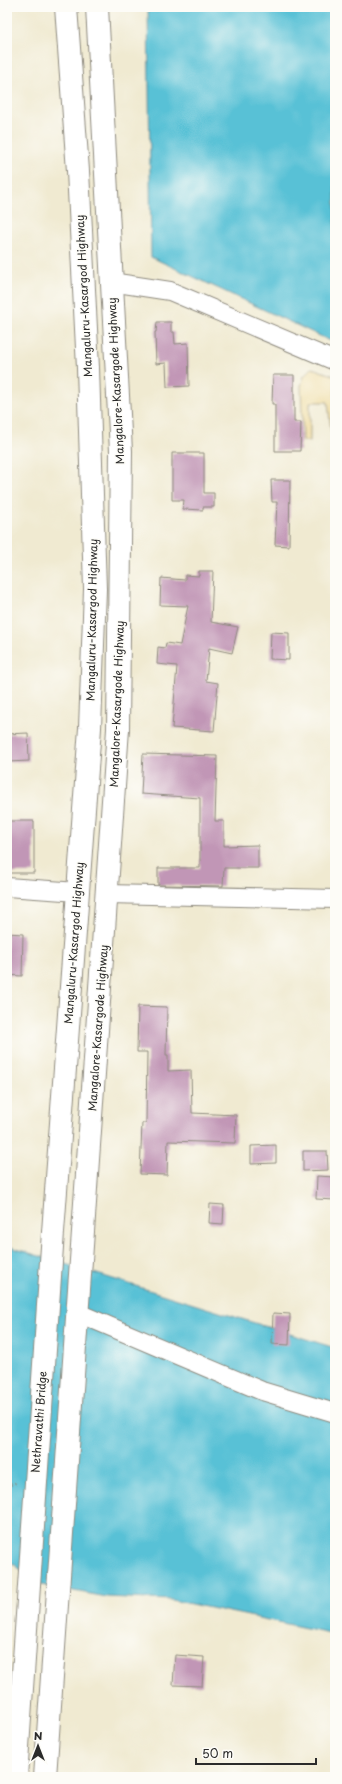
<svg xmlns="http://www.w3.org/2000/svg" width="342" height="1784" viewBox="0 0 342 1784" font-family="'Playpen Sans',sans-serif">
<rect width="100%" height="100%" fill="#fdfcf7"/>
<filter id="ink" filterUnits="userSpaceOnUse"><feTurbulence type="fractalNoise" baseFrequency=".025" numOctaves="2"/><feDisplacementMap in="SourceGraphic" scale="8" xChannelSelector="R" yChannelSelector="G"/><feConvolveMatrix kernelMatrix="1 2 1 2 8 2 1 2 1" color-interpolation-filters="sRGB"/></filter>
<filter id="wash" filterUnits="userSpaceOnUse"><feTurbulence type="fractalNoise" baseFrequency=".012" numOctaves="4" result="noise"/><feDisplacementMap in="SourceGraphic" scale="16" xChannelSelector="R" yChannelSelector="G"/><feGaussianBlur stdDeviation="0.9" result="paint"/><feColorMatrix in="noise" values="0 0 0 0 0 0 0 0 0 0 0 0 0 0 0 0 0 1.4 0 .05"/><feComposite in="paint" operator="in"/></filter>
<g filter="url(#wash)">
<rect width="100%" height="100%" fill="#f0ead1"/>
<path fill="#eeda9e" stroke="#8c8264" d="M 312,368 L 335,376 L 335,434 L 331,432 L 328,402 L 310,402 L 310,441 L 303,441 L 301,386 L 304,376 Z"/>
<path fill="#59c1d6" stroke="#427680" d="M 148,7 L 335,7 L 335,343 L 151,257 Z
M 7,1246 L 335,1348 L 335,1634 L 172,1600 L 107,1597 L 41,1585 L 7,1559 Z"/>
<g id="blocks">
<path fill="#c196b6" d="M 157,322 L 171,322 L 171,332 L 174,332 L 175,344 L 188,343 L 189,386 L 167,387 L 166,363 L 156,364 L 155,332 L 156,332 Z
M 273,375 L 294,375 L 294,422 L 301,422 L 300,451 L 275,451 L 275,404 L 272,404 Z
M 172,453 L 204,453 L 204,493 L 214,493 L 214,507 L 203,507 L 203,510 L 183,509 L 184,500 L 172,500 Z
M 271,480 L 290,480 L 289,546 L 275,545 L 277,502 L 272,502 Z
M 199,571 L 213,571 L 211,622 L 238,627 L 232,653 L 209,648 L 206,681 L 218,683 L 214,731 L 172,728 L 177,666 L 157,664 L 158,647 L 165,648 L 166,643 L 180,645 L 188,606 L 160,605 L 161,578 L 185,580 L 185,575 L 199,576 Z
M 271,632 L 289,633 L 289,660 L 270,659 Z
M 28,733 L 29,761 L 8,762 L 7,734 Z
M 143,754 L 217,756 L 215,821 L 224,821 L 224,846 L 258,845 L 258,868 L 224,868 L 223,886 L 158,885 L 158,868 L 200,868 L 200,798 L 141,794 Z
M 7,821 L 34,821 L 34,873 L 7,873 Z
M 7,933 L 23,934 L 22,976 L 7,975 Z
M 138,1006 L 167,1007 L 166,1055 L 168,1055 L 168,1071 L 191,1070 L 192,1113 L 236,1115 L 235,1143 L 168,1141 L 167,1175 L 140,1174 L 142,1123 L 146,1123 L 147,1052 L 137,1052 Z
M 276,1145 L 276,1163 L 251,1164 L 251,1146 Z
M 303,1151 L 327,1151 L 328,1170 L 303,1171 Z
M 317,1176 L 335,1177 L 335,1200 L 316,1199 Z
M 210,1204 L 224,1205 L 223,1224 L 209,1223 Z
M 273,1313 L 290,1314 L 289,1345 L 272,1344 Z
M 175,1655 L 204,1657 L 202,1686 L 173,1685 Z"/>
</g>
</g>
<g filter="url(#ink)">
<use href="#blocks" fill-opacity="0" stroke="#8e8a7e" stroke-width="1"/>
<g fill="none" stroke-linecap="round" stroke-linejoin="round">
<defs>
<path id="minor" d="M 111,282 L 170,291 L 335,361
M 7,887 L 78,892
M 107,894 L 335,899
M 78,1313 L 262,1391 L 335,1413"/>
<path id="trunk" d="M 16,1777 L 53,1232 L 90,728 L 95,589 L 88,368 L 78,171 L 66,7
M 45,1777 L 118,729 L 121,451 L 97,7"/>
</defs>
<use href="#minor" stroke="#8e8a7e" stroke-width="20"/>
<use href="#trunk" stroke="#8e8a7e" stroke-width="24"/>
<path stroke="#8e8a7e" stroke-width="2.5" stroke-dasharray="1 3" stroke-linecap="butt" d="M 7,1486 L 18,1482"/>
<use href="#minor" stroke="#fff" stroke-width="18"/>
<use href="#trunk" stroke="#fff" stroke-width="22"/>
</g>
</g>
<g text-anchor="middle" stroke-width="3" stroke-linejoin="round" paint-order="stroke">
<g font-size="11" fill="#2b2b2b" stroke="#fdfcf7">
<text transform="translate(84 296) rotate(-93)" y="4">Mangaluru-Kasargod Highway</text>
<text transform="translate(116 381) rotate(-93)" y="4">Mangalore-Kasargode Highway</text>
<text transform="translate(92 620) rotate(-89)" y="4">Mangaluru-Kasargod Highway</text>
<text transform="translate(117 704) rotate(-88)" y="4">Mangalore-Kasargode Highway</text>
<text transform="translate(74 943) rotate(-86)" y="4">Mangaluru-Kasargod Highway</text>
<text transform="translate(98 1028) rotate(-86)" y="4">Mangalore-Kasargode Highway</text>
<text transform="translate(39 1422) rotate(-86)" y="4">Nethravathi Bridge</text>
</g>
</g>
<rect width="342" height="1784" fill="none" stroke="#fdfcf7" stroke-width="24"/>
<g transform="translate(38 1746)" stroke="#fdfcf7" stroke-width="3" paint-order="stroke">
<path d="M0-3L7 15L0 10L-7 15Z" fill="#2b2b2b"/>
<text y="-6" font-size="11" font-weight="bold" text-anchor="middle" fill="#2b2b2b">N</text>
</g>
<path d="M196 1758v6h120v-6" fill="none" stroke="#2b2b2b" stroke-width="2"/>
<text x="202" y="1758" font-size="12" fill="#2b2b2b" stroke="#fdfcf7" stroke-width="3" paint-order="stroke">50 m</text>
</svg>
